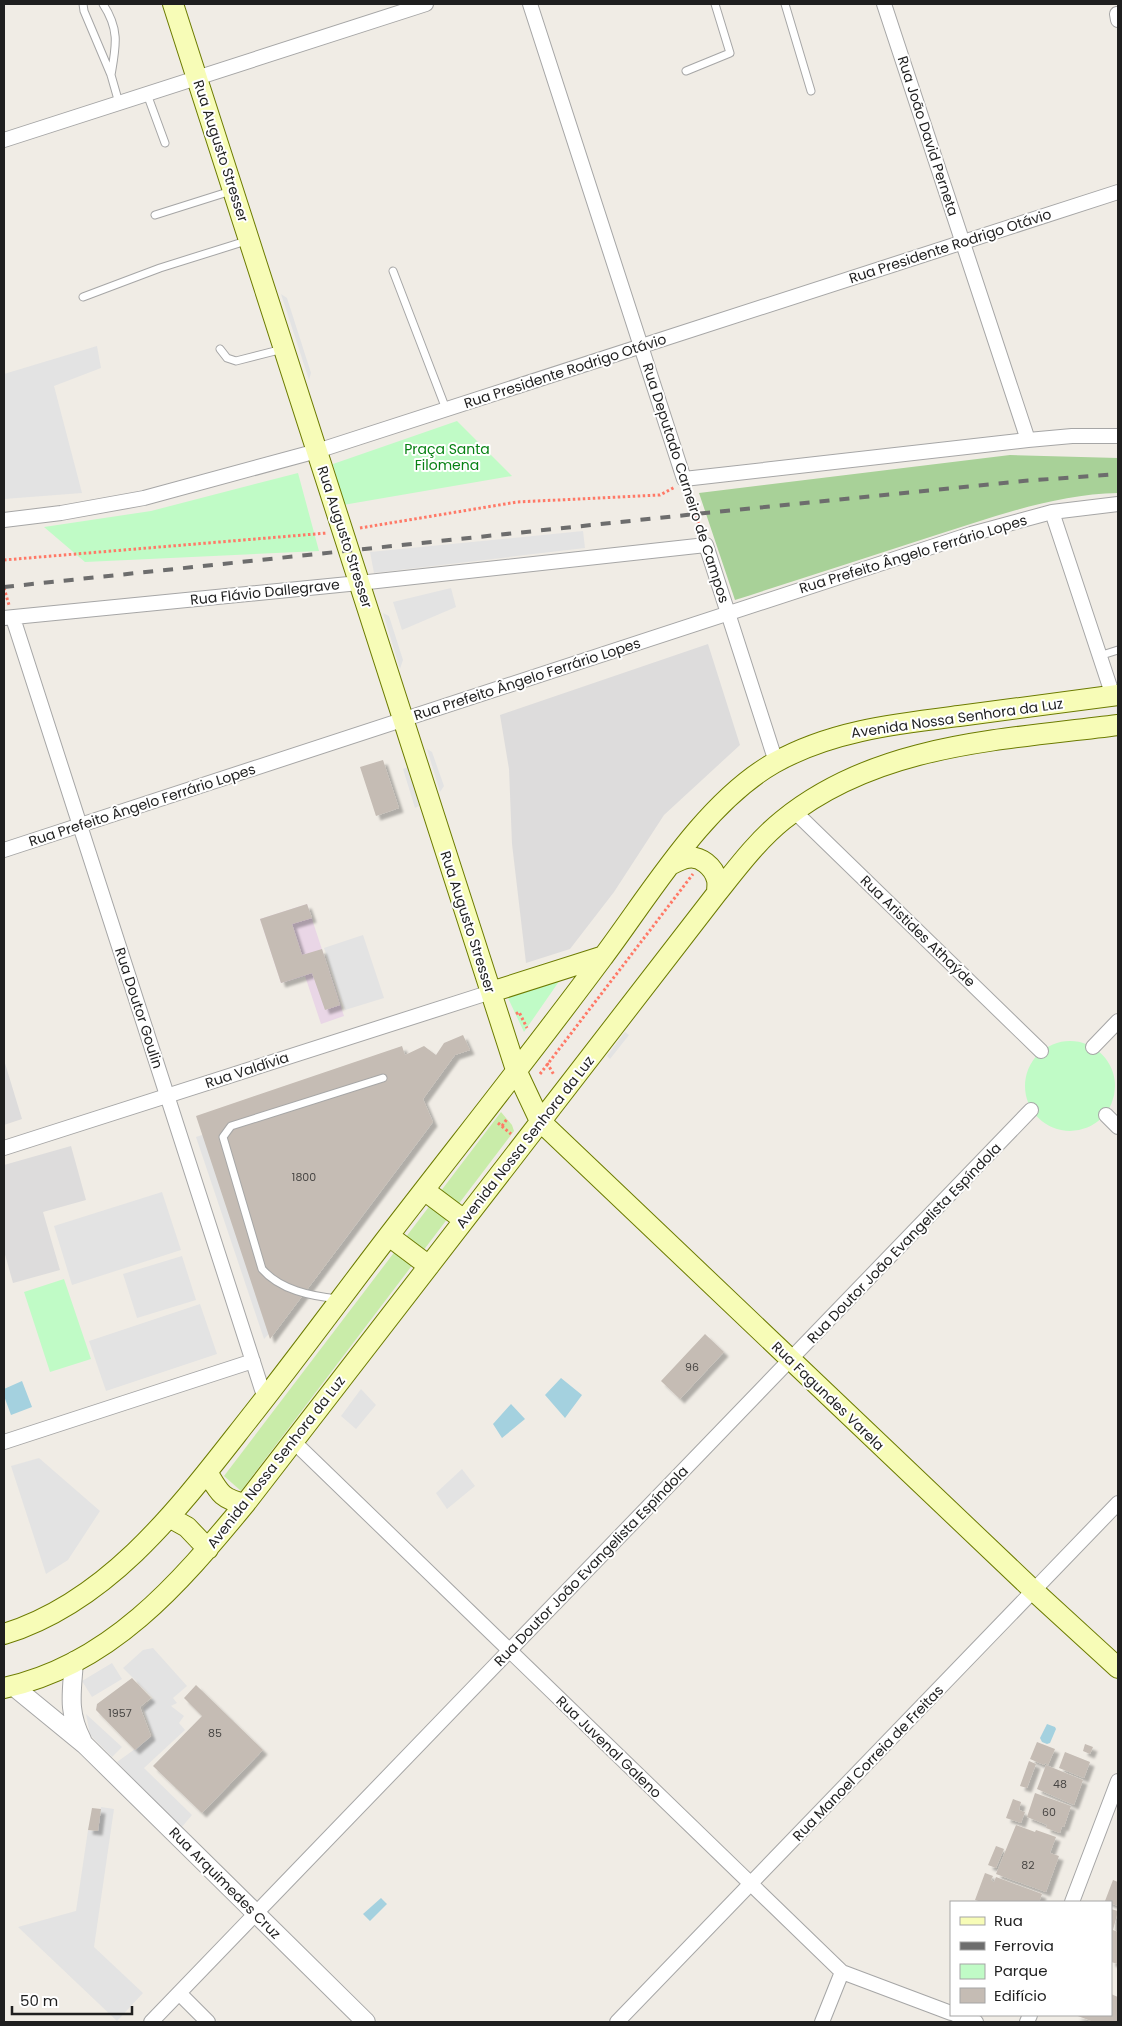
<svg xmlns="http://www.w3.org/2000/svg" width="1122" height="2026" viewBox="0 0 1122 2026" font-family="Poppins,sans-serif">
<defs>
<filter id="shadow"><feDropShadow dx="4.5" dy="4.5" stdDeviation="1" flood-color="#0004"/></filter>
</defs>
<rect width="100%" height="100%" fill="#f0ece5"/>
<path fill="#dddcdc" d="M 708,644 L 740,745 L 664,815 L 614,892 L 570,949 L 526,963 L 512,844 L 509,769 L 500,715 Z
M 4,1060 L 22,1119 L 4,1125 Z
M 71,1146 L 86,1200 L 43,1212 L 60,1270 L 13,1283 L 4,1251 L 4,1165 Z"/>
<path fill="#e9d6e6" d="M 307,904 L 344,1016 L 321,1024 L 305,976 L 281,983 L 260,919 Z"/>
<path fill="#c9eca9" d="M 501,1112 L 512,1125 L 514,1131 L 241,1491 L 224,1476 Z"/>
<path fill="#a8d198" d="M 1010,455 L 1118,458 L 1118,493 C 1054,494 991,518 930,537 C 865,558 800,579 735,600 L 699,493 Z"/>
<path fill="#c0fbc6" d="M 457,421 L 512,476 L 343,505 L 333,464 Z
M 298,473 L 319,551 L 85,562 L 44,527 L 151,511 Z
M 562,977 L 524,1032 L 507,996 Z
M1025 1086a45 45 0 1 1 90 0a45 45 0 1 1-90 0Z
M 64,1279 L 91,1359 L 50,1372 L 24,1292 Z"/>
<path fill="#e3e3e3" d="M 281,294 L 287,298 L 311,373 L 309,380 Z
M 97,346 L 101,368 L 54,386 L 82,493 L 4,499 L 4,374 Z
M 583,531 L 585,548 L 374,573 L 370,552 Z
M 451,588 L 456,607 L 402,630 L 393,602 Z
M 383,613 L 389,616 L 403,660 L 400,669 Z
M 427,749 L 432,752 L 444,786 L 440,792 Z
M 408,767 L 421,805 L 415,808 L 403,769 Z
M 363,935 L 384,998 L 345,1010 L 324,948 Z
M 625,1032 L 629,1035 L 610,1059 L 607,1056 Z
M 227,1127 L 291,1311 L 264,1339 L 196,1137 Z
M 162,1192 L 181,1250 L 72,1285 L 54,1226 Z
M 182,1256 L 196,1300 L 137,1318 L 123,1274 Z
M 200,1304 L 217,1354 L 106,1391 L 89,1341 Z
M 361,1389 L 376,1405 L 356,1429 L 341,1416 Z
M 39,1458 L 100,1511 L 68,1560 L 46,1574 L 11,1466 Z
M 462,1469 L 475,1486 L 447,1509 L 436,1493 Z
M 153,1648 L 187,1686 L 173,1698 L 177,1703 L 171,1706 L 184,1716 L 179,1723 L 185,1730 L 144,1768 L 192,1815 L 181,1828 L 130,1781 L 132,1778 L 117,1762 L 153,1736 L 143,1708 L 153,1698 L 123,1668 L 143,1650 Z
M 112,1663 L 122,1679 L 92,1697 L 82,1681 Z
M 86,1714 L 122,1747 L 112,1757 L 90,1735 Z
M 101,1807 L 114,1809 L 94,1947 L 143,1993 L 117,2021 L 18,1927 L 76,1911 L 88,1830 L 97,1831 Z"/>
<path fill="#a4d1df" d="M 561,1378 L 582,1395 L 565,1418 L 545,1395 Z
M 22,1381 L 32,1407 L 11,1415 L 4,1396 L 4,1389 Z
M 511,1404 L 525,1419 L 502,1438 L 493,1424 Z
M 1047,1724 L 1055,1727 L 1056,1729 L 1050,1743 L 1047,1744 L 1042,1742 L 1040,1738 Z
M 381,1898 L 387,1904 L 370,1921 L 363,1914 Z"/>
<path fill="#c5bcb4" filter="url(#shadow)" d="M 383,760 L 399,808 L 376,816 L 360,767 Z
M 307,904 L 312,918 L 292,924 L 302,955 L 322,949 L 340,1005 L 325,1010 L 312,973 L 281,983 L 260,919 Z
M 463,1035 L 470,1050 L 455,1055 L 423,1099 L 433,1122 L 270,1339 L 196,1116 L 402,1046 L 405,1055 L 424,1046 L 436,1055 L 444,1043 Z
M 705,1334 L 724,1352 L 680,1399 L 661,1381 Z
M 132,1678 L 151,1698 L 140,1707 L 151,1736 L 135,1750 L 96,1710 L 97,1704 Z
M 196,1685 L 263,1750 L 202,1813 L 153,1766 L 202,1716 L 184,1698 Z
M 1037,1742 L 1055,1749 L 1048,1765 L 1045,1763 L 1044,1765 L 1030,1759 Z
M 1085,1744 L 1093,1747 L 1090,1754 L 1083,1751 Z
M 1065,1752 L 1090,1762 L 1084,1778 L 1059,1768 Z
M 1029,1761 L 1036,1764 L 1027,1788 L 1020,1786 Z
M 1046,1765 L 1083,1780 L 1074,1805 L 1037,1789 Z
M 1035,1793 L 1071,1806 L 1064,1827 L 1062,1826 L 1060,1833 L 1046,1828 L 1047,1825 L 1027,1817 Z
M 1013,1799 L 1021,1802 L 1019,1810 L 1025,1812 L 1021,1823 L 1006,1818 Z
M 92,1808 L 101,1809 L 98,1831 L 88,1830 Z
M 1016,1825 L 1035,1832 L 1036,1830 L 1056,1837 L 1050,1853 L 1059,1856 L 1046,1892 L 996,1874 Z
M 996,1846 L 1004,1849 L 996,1868 L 988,1865 Z
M 985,1873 L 993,1876 L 991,1880 L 994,1882 L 996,1877 L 1042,1894 L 1039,1902 L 982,1902 L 975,1900 Z
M 1113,1880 L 1118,1882 L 1118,1906 L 1105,1901 Z
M 1111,1909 L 1118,1911 L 1113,1930 L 1118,1932 L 1118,1964 L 1111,1962 Z
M 1111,1994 L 1118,1997 L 1118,2022 L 1094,2022 L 1075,2015 L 1111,2015 Z"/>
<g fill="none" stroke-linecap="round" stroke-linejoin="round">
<defs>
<path id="service" d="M 83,4 L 84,11 L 111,75 L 119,103
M 103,4 C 120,30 116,46 111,75
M 785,4 L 811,91
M 686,71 L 730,53 L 715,4
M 147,94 L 165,143
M 155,215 L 231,191
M 393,271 L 446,409
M 83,297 L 160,268 L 246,241
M 220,349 L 227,358 L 236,361 L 283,349
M 1099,656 L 1118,650
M 338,1299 C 311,1296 280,1290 262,1269 L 223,1137 L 231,1126 L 383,1078"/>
<path id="minor" d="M 530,4 L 684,479 L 1028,440 L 1072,436 L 1118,436
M 884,4 L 1028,440
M 1117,14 L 1118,20
M 4,140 L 426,4
M 1052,512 L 1113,696
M 4,520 L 61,513 L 144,498 L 317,451 L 1118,192
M 4,618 L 359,583 L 706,545 L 776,762
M 13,618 L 265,1399
M 794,811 L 1041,1051
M 4,850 L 971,534 L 1052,512 L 1118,504
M 1093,1047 L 1118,1021
M 1106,1115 L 1118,1127
M 4,1148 L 491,992
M 293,1441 L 842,1972 L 951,2013
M 4,1442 L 253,1361
M 1072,1902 L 1118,1781
M 179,1993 L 208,2022
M 956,2015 L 976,2022
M 151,2022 L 1031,1110
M 617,2022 L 1118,1503
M 822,2022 L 842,1972
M 1027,2022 L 1030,2015"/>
<path id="tertiary" d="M 74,1661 C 72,1692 67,1711 82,1740
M 13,1686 L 85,1745 L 366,2022"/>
<path id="secondary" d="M 173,4 L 516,1070 L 540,1121 L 1034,1591 L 1118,1668
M 672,864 C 676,862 682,859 687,858 C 700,855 714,867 717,880 C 718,884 717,889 717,893
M 491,992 L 604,956
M 424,1190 L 464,1220
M 389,1236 L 429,1266
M 207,1472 C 219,1492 221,1499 245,1504
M 169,1517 L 187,1527 L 208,1549
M 4,1634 C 111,1601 182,1504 248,1420 C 294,1362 338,1302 383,1243 C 456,1148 531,1054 603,957 C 651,893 704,803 774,763 C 831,731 895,724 959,716 C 1012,709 1065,702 1118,695
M 4,1688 C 110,1665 179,1584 245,1504 L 717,893 C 737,868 758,840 783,820 C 878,743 1003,740 1118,725"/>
</defs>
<use href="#service" stroke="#a6a6a6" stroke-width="9"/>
<use href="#minor" stroke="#a6a6a6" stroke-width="16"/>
<use href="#tertiary" stroke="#a6a6a6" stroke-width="20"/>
<use href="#secondary" stroke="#6c7b01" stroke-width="22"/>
<path stroke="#ff7967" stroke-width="3" stroke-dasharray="2.5 2.5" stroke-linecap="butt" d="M 689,492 L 701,532
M 360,528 L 517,502 L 660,495 L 675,487
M 4,560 L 327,533
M 4,588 L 9,605
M 516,1014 L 519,1012 L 527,1028
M 547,1063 L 554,1075
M 540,1074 L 693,874
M 498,1123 L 511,1134
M 502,1126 L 507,1119"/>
<use href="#service" stroke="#fff" stroke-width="7"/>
<use href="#minor" stroke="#fff" stroke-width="14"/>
<use href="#tertiary" stroke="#fff" stroke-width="18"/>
<use href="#secondary" stroke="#f7fcb7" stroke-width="20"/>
<path stroke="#6d6d6d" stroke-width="4" stroke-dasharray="10 10" stroke-linecap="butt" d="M 4,587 L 696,514 L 1023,481 L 1118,474"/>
</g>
<g text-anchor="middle" stroke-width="4" stroke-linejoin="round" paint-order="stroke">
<g font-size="11" fill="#484644">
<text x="304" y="1181">1800</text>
<text x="692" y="1371">96</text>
<text x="120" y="1717">1957</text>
<text x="215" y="1737">85</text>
<text x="1060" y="1788">48</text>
<text x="1049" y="1816">60</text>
<text x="1028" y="1869">82</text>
</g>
<g font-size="14" fill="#1f1f1f" stroke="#fff">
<text transform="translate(928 136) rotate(72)" y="5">Rua João David Perneta</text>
<text transform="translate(221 151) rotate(72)" y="5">Rua Augusto Stresser</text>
<text transform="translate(950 246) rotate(-18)" y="5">Rua Presidente Rodrigo Otávio</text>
<text transform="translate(565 371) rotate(-18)" y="5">Rua Presidente Rodrigo Otávio</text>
<text transform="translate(686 483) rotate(72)" y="5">Rua Deputado Carneiro de Campos</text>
<text transform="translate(345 537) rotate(72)" y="5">Rua Augusto Stresser</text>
<text transform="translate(913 554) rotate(-17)" y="5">Rua Prefeito Ângelo Ferrário Lopes</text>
<text transform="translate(265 592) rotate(-6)" y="5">Rua Flávio Dallegrave</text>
<text transform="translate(527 679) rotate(-18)" y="5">Rua Prefeito Ângelo Ferrário Lopes</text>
<text transform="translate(957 718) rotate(-8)" y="5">Avenida Nossa Senhora da Luz</text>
<text transform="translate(142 805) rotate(-18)" y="5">Rua Prefeito Ângelo Ferrário Lopes</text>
<text transform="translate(468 922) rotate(72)" y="5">Rua Augusto Stresser</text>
<text transform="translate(918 931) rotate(44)" y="5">Rua Aristides Athaýde</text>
<text transform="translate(139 1008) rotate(72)" y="5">Rua Doutor Goulin</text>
<text transform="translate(247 1070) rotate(-18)" y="5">Rua Valdívia</text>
<text transform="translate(525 1142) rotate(-52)" y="5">Avenida Nossa Senhora da Luz</text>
<text transform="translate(904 1243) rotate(-46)" y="5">Rua Doutor João Evangelista Espíndola</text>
<text transform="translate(828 1396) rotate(44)" y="5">Rua Fagundes Varela</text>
<text transform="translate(276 1462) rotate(-52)" y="5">Avenida Nossa Senhora da Luz</text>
<text transform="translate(591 1566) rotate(-46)" y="5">Rua Doutor João Evangelista Espíndola</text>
<text transform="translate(609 1747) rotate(44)" y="5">Rua Juvenal Galeno</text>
<text transform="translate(868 1763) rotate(-46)" y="5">Rua Manoel Correia de Freitas</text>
<text transform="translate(225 1883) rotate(45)" y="5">Rua Arquimedes Cruz</text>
</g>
<g font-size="14" fill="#088214" stroke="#fff">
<text x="447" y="454">Praça Santa<tspan x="447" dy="16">Filomena</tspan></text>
</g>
</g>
<rect width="1122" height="2026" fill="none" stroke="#1f1f1f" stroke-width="10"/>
<rect x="950" y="1901" width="162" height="115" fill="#ffffff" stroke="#a5a5a5"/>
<rect x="960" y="1917" width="25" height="8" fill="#f7fcb7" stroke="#a5a5a5"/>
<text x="994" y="1926" font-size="15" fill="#1f1f1f">Rua</text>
<rect x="960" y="1942" width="25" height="8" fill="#6d6d6d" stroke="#a5a5a5"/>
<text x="994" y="1951" font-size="15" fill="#1f1f1f">Ferrovia</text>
<rect x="960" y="1964" width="25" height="15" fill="#c0fbc6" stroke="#a5a5a5"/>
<text x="994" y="1976" font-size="15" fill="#1f1f1f">Parque</text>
<rect x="960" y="1988" width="25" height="15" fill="#c5bcb4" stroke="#a5a5a5"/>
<text x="994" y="2001" font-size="15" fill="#1f1f1f">Edifício</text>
<path d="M12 2006v8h120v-8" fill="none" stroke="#1f1f1f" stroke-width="2.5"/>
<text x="20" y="2006" font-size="15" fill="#1f1f1f" stroke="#ffffff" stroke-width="4" paint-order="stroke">50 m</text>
</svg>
